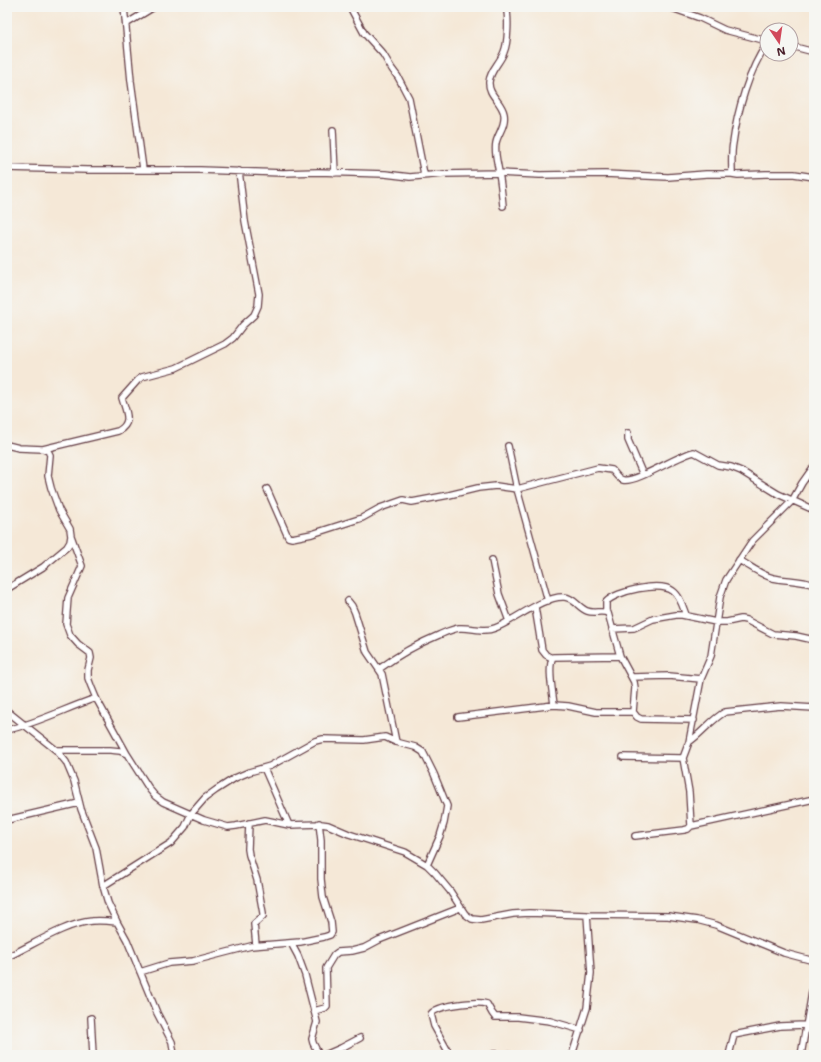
<svg xmlns="http://www.w3.org/2000/svg" width="821" height="1062" viewBox="0 0 821 1062" font-family="'Shantell Sans',sans-serif">
<rect width="100%" height="100%" fill="#f6f6f2"/>
<filter id="ink" filterUnits="userSpaceOnUse"><feTurbulence type="fractalNoise" baseFrequency=".025" numOctaves="2"/><feDisplacementMap in="SourceGraphic" scale="8" xChannelSelector="R" yChannelSelector="G"/><feConvolveMatrix kernelMatrix="1 2 1 2 8 2 1 2 1" color-interpolation-filters="sRGB"/></filter>
<filter id="wash" filterUnits="userSpaceOnUse"><feTurbulence type="fractalNoise" baseFrequency=".012" numOctaves="4" result="noise"/><feDisplacementMap in="SourceGraphic" scale="16" xChannelSelector="R" yChannelSelector="G"/><feGaussianBlur stdDeviation="0.9" result="paint"/><feColorMatrix in="noise" values="0 0 0 0 0 0 0 0 0 0 0 0 0 0 0 0 0 1.4 0 .05"/><feComposite in="paint" operator="in"/></filter>
<g filter="url(#wash)">
<rect width="100%" height="100%" fill="#f5e8d7"/>
</g>
<g filter="url(#ink)">
<g fill="none" stroke-linecap="round" stroke-linejoin="round">
<defs>
<path id="minor" d="M 124,7 L 131,81 L 143,169
M 350,7 L 364,33 L 383,54 L 392,69 L 398,77 L 409,98 L 424,174
M 669,7 L 700,18 L 725,30 L 767,41
M 126,24 L 154,7
M 791,46 L 814,52
M 333,130 L 335,173
M 7,168 L 87,170 L 200,170 L 283,173 L 318,172 L 385,174 L 410,177 L 444,174 L 500,173 L 540,175 L 605,174 L 668,177 L 706,174 L 732,174 L 738,175 L 766,174 L 794,174 L 814,177
M 732,174 C 732,164 731,153 733,143 C 737,112 749,69 767,44
M 503,206 C 502,195 501,184 499,173 C 498,164 494,153 496,143 C 498,133 506,126 504,114 C 502,102 488,95 489,82 C 490,70 500,63 504,52 C 508,43 509,17 506,7
M 628,433 L 628,440 L 643,475
M 7,445 L 19,448 L 43,449 L 48,451 L 50,455 L 48,476 L 51,488 L 59,510 L 70,529 L 71,536 L 70,542 L 67,547 L 43,567 L 7,589
M 508,446 L 517,489 L 548,601
M 43,449 L 118,431 C 133,423 126,412 122,398 L 138,380 L 142,377 L 176,368 L 225,344 L 233,338 L 243,325 L 254,315 L 258,306 L 259,294 L 245,221 L 239,171
M 267,489 L 288,537 L 292,538 L 312,534 L 362,518 L 380,508 L 403,500 L 412,502 L 449,495 L 478,488 L 496,486 L 517,489 L 598,468 L 612,470 C 615,473 618,479 623,480 C 637,483 678,455 694,452 L 718,465 L 731,467 L 741,471 L 778,494 L 814,510
M 71,536 L 82,566 L 68,598 L 66,624 L 70,635 L 78,644 L 90,653 L 91,658 L 88,670 L 88,678 L 91,686 L 96,698 L 127,754
M 492,560 L 499,594 L 509,621
M 739,560 C 750,566 761,575 773,578 C 787,581 801,580 814,585
M 348,601 L 352,606 L 355,613 L 367,652 L 382,674 L 396,742
M 535,607 L 542,650 L 546,655 L 552,658
M 606,612 L 606,602 C 616,591 660,581 673,591 C 680,596 683,607 686,615
M 612,629 L 634,628 L 653,619 L 676,615 L 682,615 L 716,622 L 727,622 L 741,619 L 746,620 L 773,634 L 796,636 L 814,640
M 379,669 C 398,655 417,644 439,635 C 446,632 452,629 459,628 C 472,627 483,633 495,628 C 514,621 543,596 564,597 C 573,597 579,608 587,611 C 594,614 601,610 608,613 L 620,656 L 634,682 L 635,688 L 633,712
M 632,677 L 669,676 L 701,679
M 554,705 C 553,693 547,667 553,657 L 620,656
M 7,711 L 56,750 L 66,762 L 74,781 L 81,809 L 96,848 L 103,886 L 108,903 L 117,922 L 127,940 L 157,1013 L 172,1042 L 174,1055
M 458,717 L 554,705 L 568,706 L 596,712 L 633,712 L 637,717 L 641,719 L 694,720
M 7,730 C 38,723 66,708 96,698
M 689,742 C 702,733 712,719 725,712 L 781,706 L 814,708
M 56,750 L 110,750 L 120,751 L 127,754 L 150,790 L 155,796 L 163,802 L 204,820 L 228,827 L 236,826 L 265,820 L 289,825 L 321,824 L 328,825 L 349,834 L 405,852 L 427,865 L 435,873 L 450,891 L 465,914 L 472,919 L 481,920 L 513,914 L 529,913 L 587,915 L 668,916 L 697,920 L 716,925 L 784,953 L 814,961
M 623,757 L 683,758
M 264,768 L 289,825
M 7,820 L 79,803
M 249,823 L 248,849 L 249,855 L 257,880 L 263,913 L 263,916 L 254,924 L 256,945
M 691,826 L 814,799
M 635,836 L 684,830 L 688,829 L 691,826 L 689,792 L 683,758 L 689,742 L 701,679 L 711,656 L 720,597 L 726,580 L 752,541 L 792,501 L 802,483 L 814,466
M 103,886 L 171,843 L 185,827 L 191,814 L 205,798 L 216,790 L 235,778 L 249,772 L 270,766 L 315,741 L 323,739 L 364,740 L 385,737 L 396,742 L 415,747 L 423,752 L 434,774 L 447,806 L 444,823 L 440,836 L 427,865
M 291,943 L 298,956 L 305,975 L 317,1022 L 312,1039 L 313,1043 L 319,1055
M 7,957 C 31,946 66,923 92,921 C 101,920 109,921 117,922
M 140,972 L 169,963 L 193,961 L 251,946 L 300,942 L 324,937 L 330,935 L 332,932 L 331,922 L 323,897 L 321,879 L 321,840 L 319,823
M 314,1011 L 325,1008 L 327,1006 L 326,968 L 334,955 L 338,952 L 352,951 L 364,948 L 379,940 L 460,908
M 91,1018 L 93,1055
M 494,1054 L 511,1055
M 325,1055 L 341,1048 L 360,1038
M 450,1055 L 434,1026 L 431,1014 C 437,1005 476,1001 487,1004 L 492,1013 L 495,1017 L 518,1017 L 550,1021 L 581,1030
M 572,1055 L 587,1008 L 591,973 L 587,915
M 729,1055 L 734,1035 L 780,1026 L 805,1025
M 801,1055 L 814,981"/>
</defs>
<use href="#minor" stroke="#643d45" stroke-width="8"/>
<use href="#minor" stroke="#fff" stroke-width="5.5"/>
</g>
</g>
<rect width="821" height="1062" fill="none" stroke="#f6f6f2" stroke-width="24"/>
<g transform="translate(779 42) rotate(167)"><circle r="19" fill="#f6f6f2" stroke="#b1a0a2"/>
<path d="M0-3L7 15L0 10L-7 15Z" fill="#d1495b"/>
<text y="-6" font-size="11" font-weight="bold" text-anchor="middle" fill="#4a1f2b">N</text>
</g>
</svg>
